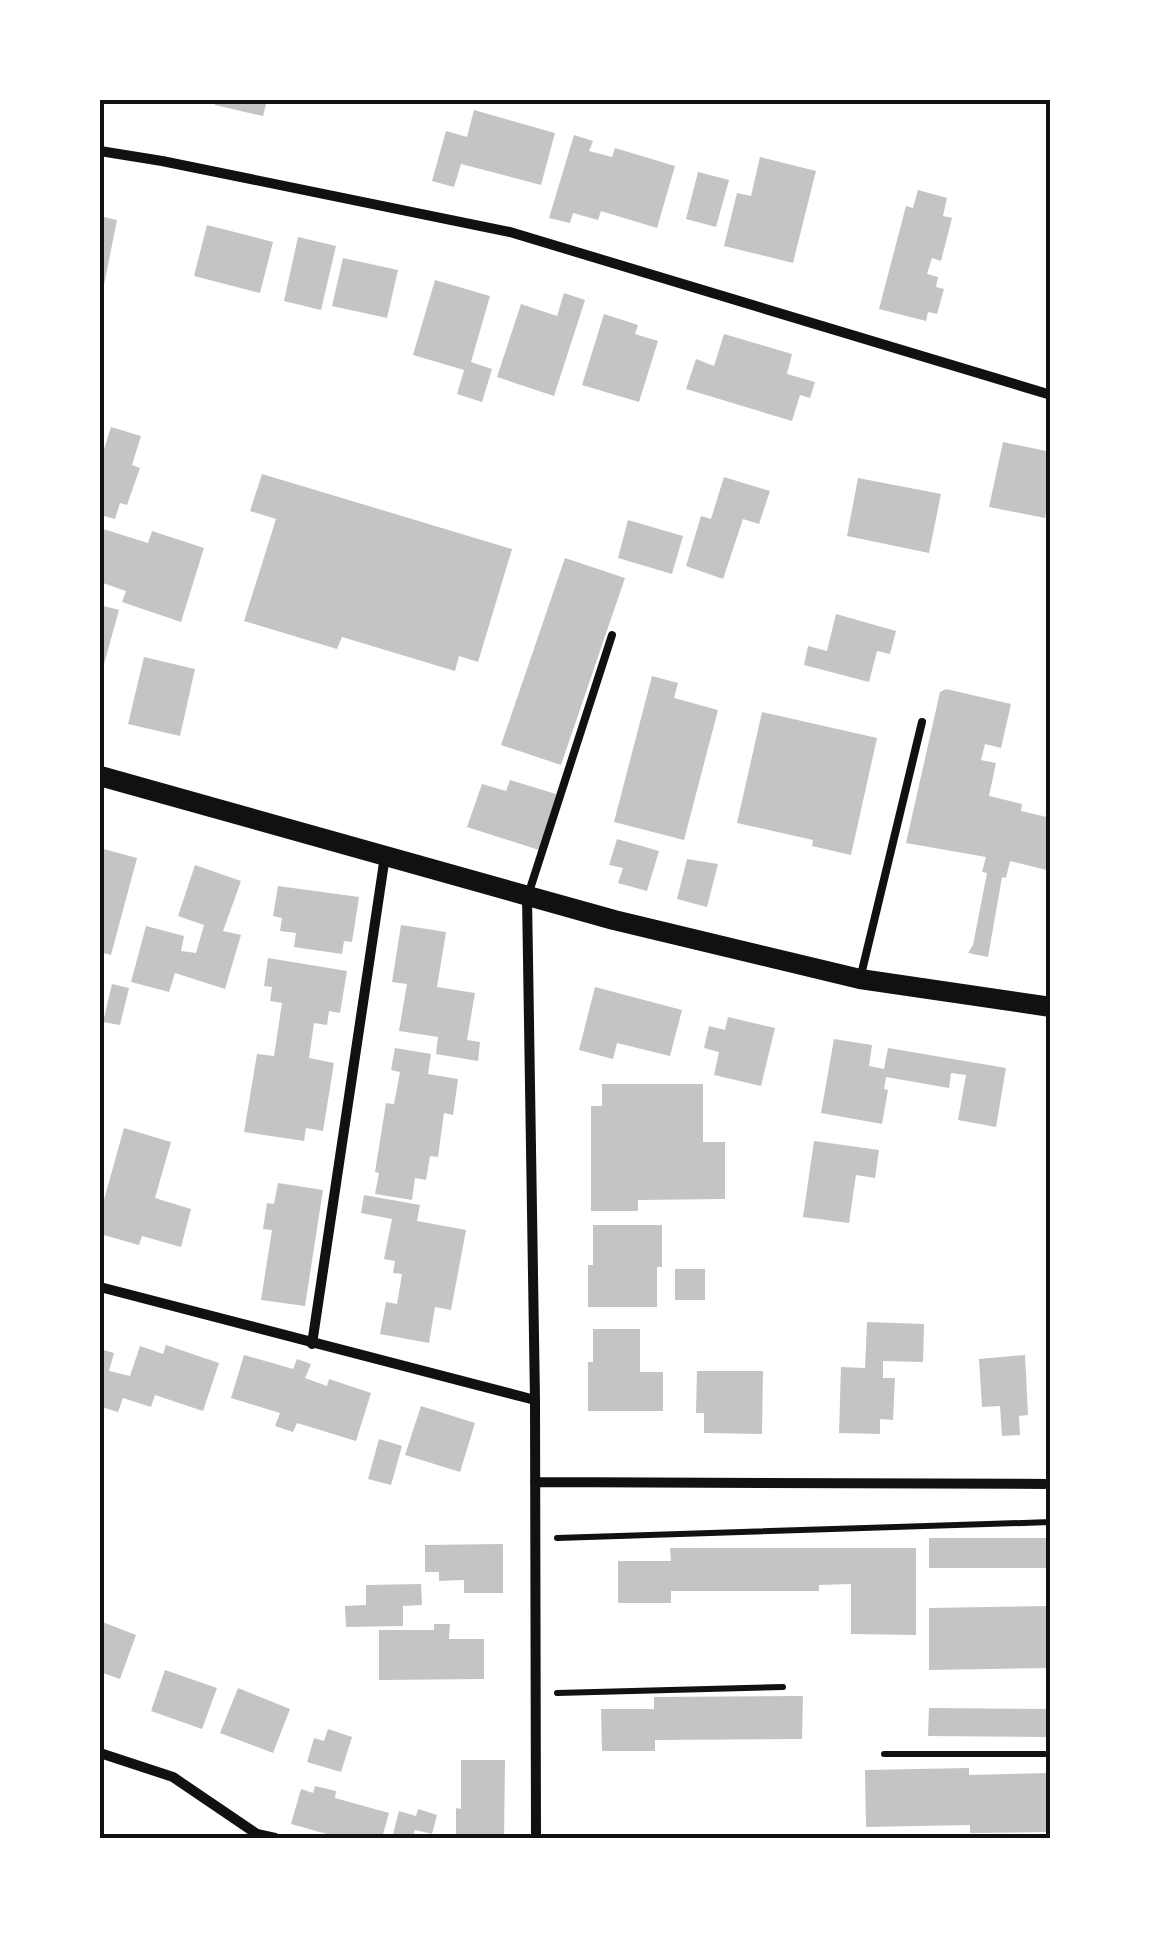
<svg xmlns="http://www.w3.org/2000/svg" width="1151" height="1938" viewBox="0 0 1151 1938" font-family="'Work Sans',sans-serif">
<rect width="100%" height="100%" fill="#fff"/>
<path fill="#c4c4c4" d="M 216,100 L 267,100 L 263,116 L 215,105 Z
M 474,110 L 555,133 L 541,185 L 461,164 L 454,187 L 432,181 L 446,131 L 467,137 Z
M 574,135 L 593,141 L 589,151 L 612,157 L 615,148 L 675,166 L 657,228 L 601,211 L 598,220 L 573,213 L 570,223 L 549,218 Z
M 760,157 L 816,171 L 793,263 L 724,246 L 737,193 L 751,196 Z
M 698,172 L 729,180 L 716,227 L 686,219 Z
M 918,190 L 947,198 L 943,216 L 952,218 L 941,261 L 932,258 L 927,274 L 938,277 L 936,287 L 944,289 L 937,314 L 928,312 L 926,321 L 879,309 L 906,206 L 913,208 Z
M 100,216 L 117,220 L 102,295 L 100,295 Z
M 207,225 L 273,242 L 260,293 L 194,276 Z
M 298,237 L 336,246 L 321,310 L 284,301 Z
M 343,258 L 398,270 L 387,318 L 332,306 Z
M 435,280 L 490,296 L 471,362 L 492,369 L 482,402 L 457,394 L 464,370 L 413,355 Z
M 564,293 L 585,300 L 554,396 L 497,377 L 521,304 L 557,316 Z
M 604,314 L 638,325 L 635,334 L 658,341 L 639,402 L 582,385 Z
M 724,334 L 792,354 L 787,374 L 815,382 L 810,398 L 800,395 L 792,421 L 686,389 L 696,359 L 714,366 Z
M 111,427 L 141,436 L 132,465 L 140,468 L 127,505 L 120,503 L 115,519 L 100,515 L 100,462 Z
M 1003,442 L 1051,452 L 1051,488 L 1045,518 L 989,507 Z
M 262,474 L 512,549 L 478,662 L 459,656 L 455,671 L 342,637 L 337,649 L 244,621 L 276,519 L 250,511 Z
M 724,477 L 770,491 L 759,524 L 743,519 L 723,579 L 686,566 L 701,516 L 711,519 Z
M 858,478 L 941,494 L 929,553 L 847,536 Z
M 628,520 L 683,536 L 672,574 L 618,558 Z
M 100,528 L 148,543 L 152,531 L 204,548 L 181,622 L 122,602 L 126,591 L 100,582 Z
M 565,558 L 625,578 L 561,765 L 501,745 Z
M 100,605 L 119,610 L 101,675 L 100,674 Z
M 836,614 L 896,631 L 890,654 L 877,651 L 869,682 L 804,665 L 808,646 L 827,651 Z
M 144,657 L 195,669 L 180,736 L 128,724 Z
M 652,676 L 678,683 L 674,698 L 718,710 L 684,840 L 614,822 Z
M 946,689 L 1011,704 L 1001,748 L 985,744 L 981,760 L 996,763 L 989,796 L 1022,804 L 1021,811 L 1051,818 L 1051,871 L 1010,861 L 1006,878 L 1002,877 L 988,957 L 968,953 L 973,945 L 987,873 L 982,872 L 986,857 L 906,843 L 940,692 Z
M 762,712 L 877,738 L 851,855 L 812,846 L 813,840 L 737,823 Z
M 510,780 L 556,794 L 539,850 L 467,827 L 482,784 L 506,791 Z
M 617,839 L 659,851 L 647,891 L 618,883 L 623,868 L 609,865 Z
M 100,848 L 137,858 L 111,955 L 100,952 Z
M 687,859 L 718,864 L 707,907 L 677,899 Z
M 195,865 L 241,881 L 223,931 L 241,935 L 225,989 L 175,973 L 169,992 L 131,982 L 146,926 L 184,936 L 181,951 L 196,953 L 204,925 L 178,916 Z
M 278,886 L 359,897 L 352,942 L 344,941 L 342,954 L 294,947 L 296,933 L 280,931 L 282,918 L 273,916 Z
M 401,925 L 446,932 L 437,987 L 475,993 L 467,1040 L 480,1042 L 478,1061 L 436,1054 L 438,1037 L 399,1031 L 407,984 L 392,982 Z
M 268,958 L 347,971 L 340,1013 L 329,1011 L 327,1025 L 314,1023 L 309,1058 L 334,1063 L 323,1131 L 306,1128 L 304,1141 L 244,1132 L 257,1054 L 274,1056 L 282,1003 L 270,1001 L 272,987 L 264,986 Z
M 112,984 L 129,988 L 120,1025 L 103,1022 Z
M 595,987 L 682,1010 L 670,1056 L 617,1043 L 613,1059 L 579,1050 Z
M 728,1017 L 775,1028 L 761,1086 L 714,1075 L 719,1052 L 704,1048 L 709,1026 L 725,1030 Z
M 834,1039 L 872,1045 L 869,1066 L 884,1069 L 888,1048 L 1006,1068 L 996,1127 L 958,1120 L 966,1075 L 951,1073 L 949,1088 L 886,1077 L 884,1089 L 888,1090 L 882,1124 L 821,1113 Z
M 395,1048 L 431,1054 L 428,1074 L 458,1079 L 453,1115 L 444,1113 L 438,1157 L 430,1156 L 426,1180 L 415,1178 L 412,1200 L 375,1194 L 379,1173 L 375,1172 L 386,1103 L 394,1104 L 400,1072 L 391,1070 Z
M 602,1084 L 703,1084 L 703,1142 L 725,1142 L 725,1199 L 638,1200 L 638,1211 L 591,1211 L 591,1106 L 602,1106 Z
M 124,1128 L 171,1142 L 155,1198 L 191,1209 L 181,1247 L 142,1236 L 139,1245 L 100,1234 L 100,1214 Z
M 814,1141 L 879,1150 L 875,1178 L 856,1175 L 849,1223 L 803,1217 Z
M 278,1183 L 323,1190 L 305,1306 L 261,1300 L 272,1230 L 263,1229 L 267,1203 L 274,1204 Z
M 364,1195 L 420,1205 L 417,1221 L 466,1230 L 451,1310 L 435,1307 L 429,1343 L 380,1334 L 386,1302 L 397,1304 L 402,1274 L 393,1273 L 395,1261 L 384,1259 L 392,1219 L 361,1213 Z
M 593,1225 L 662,1225 L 662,1267 L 657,1267 L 657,1307 L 588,1307 L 588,1265 L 593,1265 Z
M 675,1269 L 705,1269 L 705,1300 L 675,1300 Z
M 867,1322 L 924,1324 L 923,1362 L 883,1361 L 883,1378 L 895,1378 L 893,1420 L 880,1419 L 880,1434 L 839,1433 L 841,1367 L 865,1368 Z
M 593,1329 L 640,1329 L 640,1372 L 663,1372 L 663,1411 L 588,1411 L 588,1362 L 593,1362 Z
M 166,1345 L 219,1363 L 203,1411 L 155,1395 L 151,1407 L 123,1398 L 118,1412 L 101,1407 L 100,1349 L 114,1353 L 109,1371 L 130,1376 L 140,1346 L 163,1354 Z
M 244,1355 L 293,1369 L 297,1359 L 311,1364 L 305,1378 L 327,1386 L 329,1379 L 371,1393 L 356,1441 L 297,1423 L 293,1432 L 275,1426 L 280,1413 L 231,1398 Z
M 1025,1355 L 1028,1415 L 1019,1416 L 1020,1435 L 1002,1436 L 1000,1406 L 982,1407 L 979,1359 Z
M 697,1371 L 763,1371 L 762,1434 L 704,1433 L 704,1413 L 696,1413 Z
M 421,1406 L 475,1423 L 460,1472 L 405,1455 Z
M 379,1439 L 402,1446 L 391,1485 L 368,1479 Z
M 929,1538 L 1051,1538 L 1051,1568 L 929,1568 Z
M 503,1544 L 503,1593 L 464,1593 L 464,1580 L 439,1581 L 439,1572 L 425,1572 L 425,1545 Z
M 670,1548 L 916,1548 L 916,1635 L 851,1634 L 851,1584 L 819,1585 L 819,1591 L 671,1591 L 671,1603 L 618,1603 L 618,1561 L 671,1561 Z
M 421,1584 L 422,1605 L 403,1606 L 403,1626 L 346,1627 L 345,1606 L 366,1605 L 366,1585 Z
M 1051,1606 L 1051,1668 L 929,1670 L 929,1608 Z
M 100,1621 L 136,1635 L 120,1679 L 100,1672 Z
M 434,1624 L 450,1624 L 449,1639 L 484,1639 L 484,1679 L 379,1680 L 379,1630 L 434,1630 Z
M 165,1670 L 217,1688 L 202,1729 L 151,1711 Z
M 238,1688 L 290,1709 L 273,1753 L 220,1733 Z
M 803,1696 L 802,1739 L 655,1740 L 655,1751 L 602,1751 L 601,1709 L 654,1709 L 654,1697 Z
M 929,1708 L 1051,1709 L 1051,1737 L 928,1736 Z
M 328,1729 L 352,1737 L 341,1772 L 307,1762 L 314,1738 L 324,1741 Z
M 461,1760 L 505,1760 L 504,1838 L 456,1838 L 456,1808 L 461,1809 Z
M 969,1768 L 969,1775 L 1051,1773 L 1051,1832 L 970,1833 L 970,1825 L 866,1827 L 865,1770 Z
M 315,1786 L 336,1791 L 335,1798 L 389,1813 L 382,1838 L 344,1835 L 341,1838 L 291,1824 L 301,1789 L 313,1793 Z
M 418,1809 L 437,1815 L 432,1834 L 415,1830 L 412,1838 L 392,1838 L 399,1811 L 416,1816 Z"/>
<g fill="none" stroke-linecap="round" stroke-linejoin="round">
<path stroke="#111" stroke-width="6" d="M 557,1538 L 1051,1522
M 557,1693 L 783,1687
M 884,1754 L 1051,1754"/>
<path stroke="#111" stroke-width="8" d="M 529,892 L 612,635
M 860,979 L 922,722"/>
<path stroke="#111" stroke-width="10" d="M 100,151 L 162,161 L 510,232 L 1051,395
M 527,896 L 535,1400 L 536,1838
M 100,1287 L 535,1400
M 312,1344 L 385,856
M 535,1482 L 1051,1484
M 100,1753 L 173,1777 L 257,1834 L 275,1838"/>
<path stroke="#111" stroke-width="20" d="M 100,776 L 614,920 L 860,979 L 1051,1007"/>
</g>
<rect width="1151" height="1938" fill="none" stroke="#ffffff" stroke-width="205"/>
<rect x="102" y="102" width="946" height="1734" fill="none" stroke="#111" stroke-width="4"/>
</svg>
